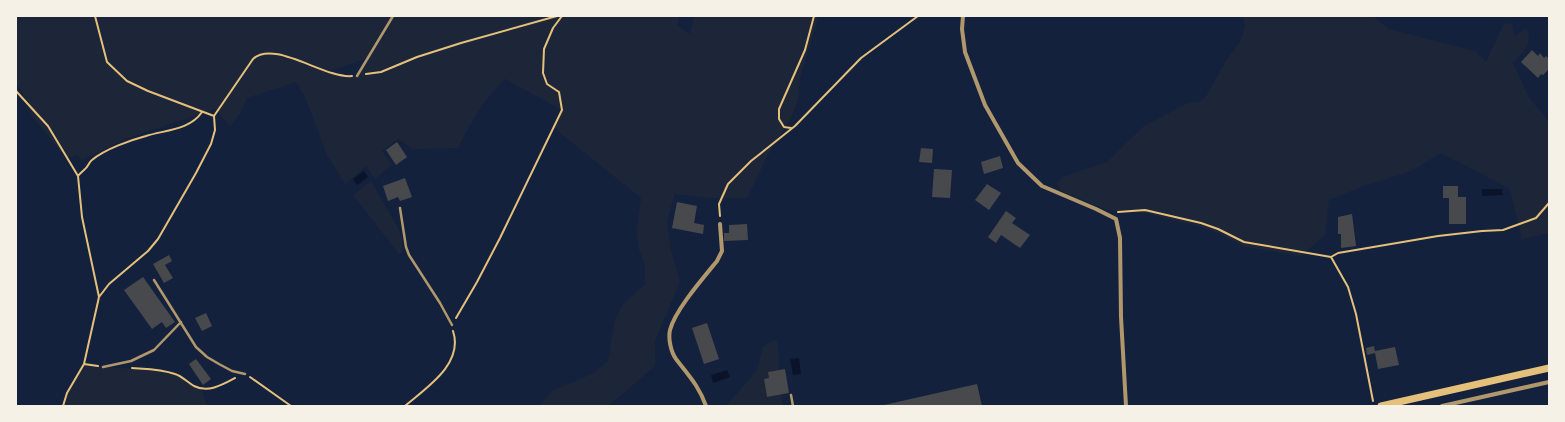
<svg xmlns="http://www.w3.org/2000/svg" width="1565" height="422" viewBox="0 0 1565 422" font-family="'PT Sans Narrow',sans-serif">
<rect width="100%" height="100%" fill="#14213d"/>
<path fill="#1d2539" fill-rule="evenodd" d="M 16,16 L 677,16 L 679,20 L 677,25 L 690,34 L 694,16 L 819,16 L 800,78 L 798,100 L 791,119 L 769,153 L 747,198 L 712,198 L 675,194 L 667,221 L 670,245 L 680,282 L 655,341 L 655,366 L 608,406 L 539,406 L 553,390 L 572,383 L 595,372 L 608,361 L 615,319 L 623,304 L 645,284 L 645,266 L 638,246 L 637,227 L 641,198 L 554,128 L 562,110 L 505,79 C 484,98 470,124 458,148 L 413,149 L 398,139 L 382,151 L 392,165 L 375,179 L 366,166 L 345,184 L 327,155 L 305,97 L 296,82 L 247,98 L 241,112 L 230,126 L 215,109 L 128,138 L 82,160 L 77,155 L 66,158 L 32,116 L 21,90 L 16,84 ZM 368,58 L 357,76 L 345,77 L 327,72 Z
M 1243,16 L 1373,16 L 1389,29 L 1475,51 L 1486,62 L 1503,26 L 1506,23 L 1511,24 L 1513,27 L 1513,35 L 1515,36 L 1526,28 C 1535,44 1522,51 1513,63 L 1529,97 L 1549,122 L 1549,233 L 1522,239 L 1510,189 L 1441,153 L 1411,171 L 1364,186 L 1329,200 L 1325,235 L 1301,256 L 1245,247 L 1211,230 L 1140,212 L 1107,210 L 1061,191 L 1057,183 L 1062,177 L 1107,162 L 1144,126 L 1188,103 L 1200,101 L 1205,98 L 1226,61 L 1241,40 L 1245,26 Z
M 371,181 L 398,228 L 402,237 L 402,252 L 399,254 L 353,195 Z
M 778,340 L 779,370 L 768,372 L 769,378 L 764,379 L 767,397 L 781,394 L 783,406 L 726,406 L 757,370 L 763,347 L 769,342 Z
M 84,364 L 103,367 L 157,370 L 177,374 L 193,385 L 201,388 L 207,406 L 63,406 L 67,393 Z"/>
<path fill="#0b132b" d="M 364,171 L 368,177 L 357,185 L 353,179 Z
M 1482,189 L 1502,189 L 1503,195 L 1482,196 Z
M 799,358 L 801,374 L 793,375 L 790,359 Z
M 727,370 L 730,377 L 713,383 L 711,375 Z"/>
<path fill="#48494c" d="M 1532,50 L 1538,56 L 1540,53 L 1544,58 L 1546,56 L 1549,59 L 1549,69 L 1543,75 L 1541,74 L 1538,78 L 1521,62 Z
M 397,142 L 407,157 L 396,165 L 386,150 Z
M 921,148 L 933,149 L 932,163 L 919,162 Z
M 1000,156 L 1003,168 L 984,174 L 981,162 Z
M 934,169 L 952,170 L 950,198 L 932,197 Z
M 405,178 L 412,197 L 400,201 L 398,197 L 388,201 L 383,186 Z
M 987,184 L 1001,193 L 989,210 L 975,200 Z
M 1443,186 L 1458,186 L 1458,197 L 1466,197 L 1466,224 L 1449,224 L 1449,198 L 1443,198 Z
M 677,202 L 697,206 L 694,223 L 704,225 L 703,234 L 672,228 Z
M 1006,211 L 1016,218 L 1012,223 L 1030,235 L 1020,248 L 1001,235 L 996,243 L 988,237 Z
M 1352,214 L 1356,246 L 1341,248 L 1341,234 L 1338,234 L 1338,217 Z
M 747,224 L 748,240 L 724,241 L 724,233 L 729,233 L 729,225 Z
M 169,255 L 172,261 L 165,265 L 173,278 L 164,283 L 153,264 Z
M 143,277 L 175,322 L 166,328 L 162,322 L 152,329 L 124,290 Z
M 206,313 L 212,326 L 202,331 L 195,318 Z
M 707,323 L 719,359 L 704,364 L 692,328 Z
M 1374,346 L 1375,351 L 1395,347 L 1399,365 L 1378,369 L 1375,353 L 1367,355 L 1366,348 Z
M 196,359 L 211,379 L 203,385 L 189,364 Z
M 785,369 L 789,393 L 767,397 L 764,379 L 769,378 L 768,372 Z
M 977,384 L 982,406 L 884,406 L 884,405 Z"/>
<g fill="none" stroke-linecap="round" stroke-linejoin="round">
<path stroke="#e5c07b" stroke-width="2" d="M 95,16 L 107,62 L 127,81 L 148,91 L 214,116
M 366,74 L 381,72 L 417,57 L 461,43 L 557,16
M 16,91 L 48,126 L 78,176 L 82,217 L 99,297 L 84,364 L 67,393 L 63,406
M 791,128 L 784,127 L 779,119 L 779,109 L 805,50 L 814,16
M 78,176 C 80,173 82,172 85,169 C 88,167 89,162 92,160 C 105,149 131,140 146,136 C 165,130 190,130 202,112
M 1118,212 L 1145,210 L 1201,223 L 1218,229 L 1244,242 L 1331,257 L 1338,253 L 1438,236 L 1482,231 L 1503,230 L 1536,218 L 1549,203
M 720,216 L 719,204 L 728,184 L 751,161 L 795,126 L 861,58 L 918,16
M 1331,257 L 1348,287 L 1356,314 L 1373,401
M 99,297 L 109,284 L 148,251 L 158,239 L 196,173 L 211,144 L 215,130 L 214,116 L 253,59 C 274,39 325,79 352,76
M 456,318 L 477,282 L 500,238 L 562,110 L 559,92 L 547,84 L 543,73 L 544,49 L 553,28 L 562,16
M 84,364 L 98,366
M 132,368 C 147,369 161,369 175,374 C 182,376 187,382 194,386 C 208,393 222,385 235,378
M 250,377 L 291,406
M 405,406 C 426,388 464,364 453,331"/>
<path stroke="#b1986c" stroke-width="2.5" d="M 357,76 L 393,16
M 400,208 L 406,247 L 409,255 L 440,303 L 452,325
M 154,280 L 196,347 L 207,357 L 219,364 L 232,371 L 245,374
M 103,367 L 131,361 L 154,350 L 181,322
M 791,395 L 793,406"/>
<path stroke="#b1986c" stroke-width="4" d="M 963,16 L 962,29 L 965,52 L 985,105 L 1018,163 L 1042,186 L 1096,209 L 1116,219 L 1120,238 L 1121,317 L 1126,406
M 706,406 C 699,386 689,376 676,359 C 671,352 668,339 670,330 C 675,310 704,277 717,261 L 722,251 L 720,224
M 1442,406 L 1549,382"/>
<path stroke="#e5c07b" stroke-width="7" d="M 1381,406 L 1549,368"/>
</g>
<rect width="1565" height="422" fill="none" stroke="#f6f1e7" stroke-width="34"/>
</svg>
